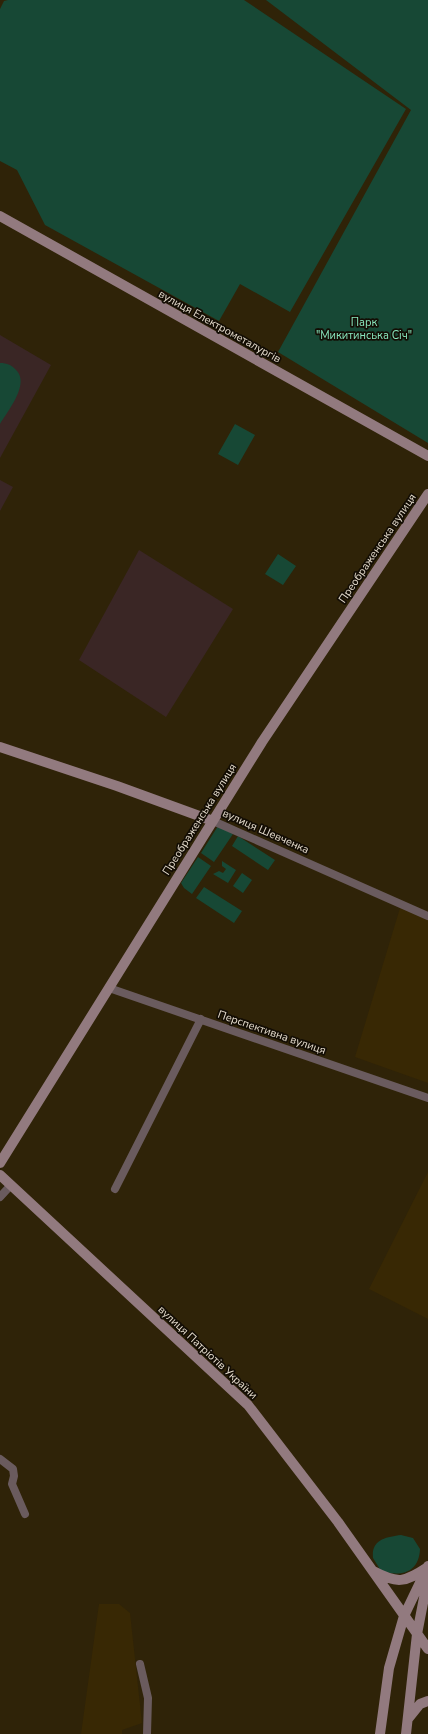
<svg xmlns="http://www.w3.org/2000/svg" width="428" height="1734" viewBox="0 0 428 1734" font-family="'Nunito Sans',sans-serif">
<rect width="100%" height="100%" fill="#2f2308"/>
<path fill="#382804" d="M 400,908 L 428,920 L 428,1083 L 355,1057 Z
M 428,1172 L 428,1319 L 369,1289 Z
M 99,1604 L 119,1604 L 130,1613 L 142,1723 L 122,1730 L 122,1734 L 81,1734 Z"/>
<path fill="#3a2625" d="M 0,335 L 51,365 L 0,458 Z
M 0,480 L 13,487 L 0,511 Z
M 139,550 L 233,609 L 166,717 L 79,660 Z"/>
<path fill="#174835" d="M 8,0 L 244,0 L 406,109 L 290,312 L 240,284 L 219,321 L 45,225 L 17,170 L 0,161 L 0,9 L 4,1 Z
M 266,0 L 428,0 L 428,443 L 278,352 L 411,110 Z
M 0,363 C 7,363 12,365 17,371 C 29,385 8,411 0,424 Z
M 235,424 L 255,435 L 238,465 L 218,454 Z
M 278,554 L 296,566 L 283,585 L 265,574 Z
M 218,826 L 233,834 L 214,862 L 201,853 Z
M 238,836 L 275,860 L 268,870 L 232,846 Z
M 198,857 L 211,866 L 192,894 L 184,888 L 181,883 Z
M 222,861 L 236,870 L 228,883 L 213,874 L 219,871 L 223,873 L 226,869 L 222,866 Z
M 242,873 L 252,880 L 243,893 L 233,886 Z
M 204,887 L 242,911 L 234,923 L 196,898 Z
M 401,1535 L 413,1538 L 420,1549 C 419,1573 401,1577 381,1571 L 373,1558 C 371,1539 387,1537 401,1535 Z"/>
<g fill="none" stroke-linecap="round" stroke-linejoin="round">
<path stroke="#6a5b5e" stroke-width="8" d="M 213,821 L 428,916
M 109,988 L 428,1098
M 115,1189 L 201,1019
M 0,1197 L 11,1185
M 0,1459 L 13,1469 L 14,1476 L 12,1484 L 25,1514
M 140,1664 L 148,1698 L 147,1734"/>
<path stroke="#927a7f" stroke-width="10" d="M 0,216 L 428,456
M 0,747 L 117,786 L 213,821
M 0,1163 L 262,742 L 428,494
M 0,1175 L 248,1405 L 338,1522 L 428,1649
M 373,1571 C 398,1584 404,1583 428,1567
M 408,1719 L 420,1704 L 428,1701
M 380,1734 L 389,1668 L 404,1616 L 428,1566
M 406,1734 L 417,1634 L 428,1577"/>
</g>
<g text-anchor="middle" stroke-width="3.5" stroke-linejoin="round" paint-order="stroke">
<g font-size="11" fill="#89e7be" stroke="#130d04">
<text x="364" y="326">Парк<tspan x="364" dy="13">"Микитинська Січ"</tspan></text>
</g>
<g font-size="11" fill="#e7decf" stroke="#130d04">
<text transform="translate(220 326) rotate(29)" y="4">вулиця Електрометалургів</text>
<text transform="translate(377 548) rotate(-56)" y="4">Преображенська вулиця</text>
<text transform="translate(199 819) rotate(-58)" y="4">Преображенська вулиця</text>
<text transform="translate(266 831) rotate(24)" y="4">вулиця Шевченка</text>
<text transform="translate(272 1032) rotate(19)" y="4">Перспективна вулиця</text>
<text transform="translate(208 1352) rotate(43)" y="4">вулиця Патріотів України</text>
</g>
</g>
</svg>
